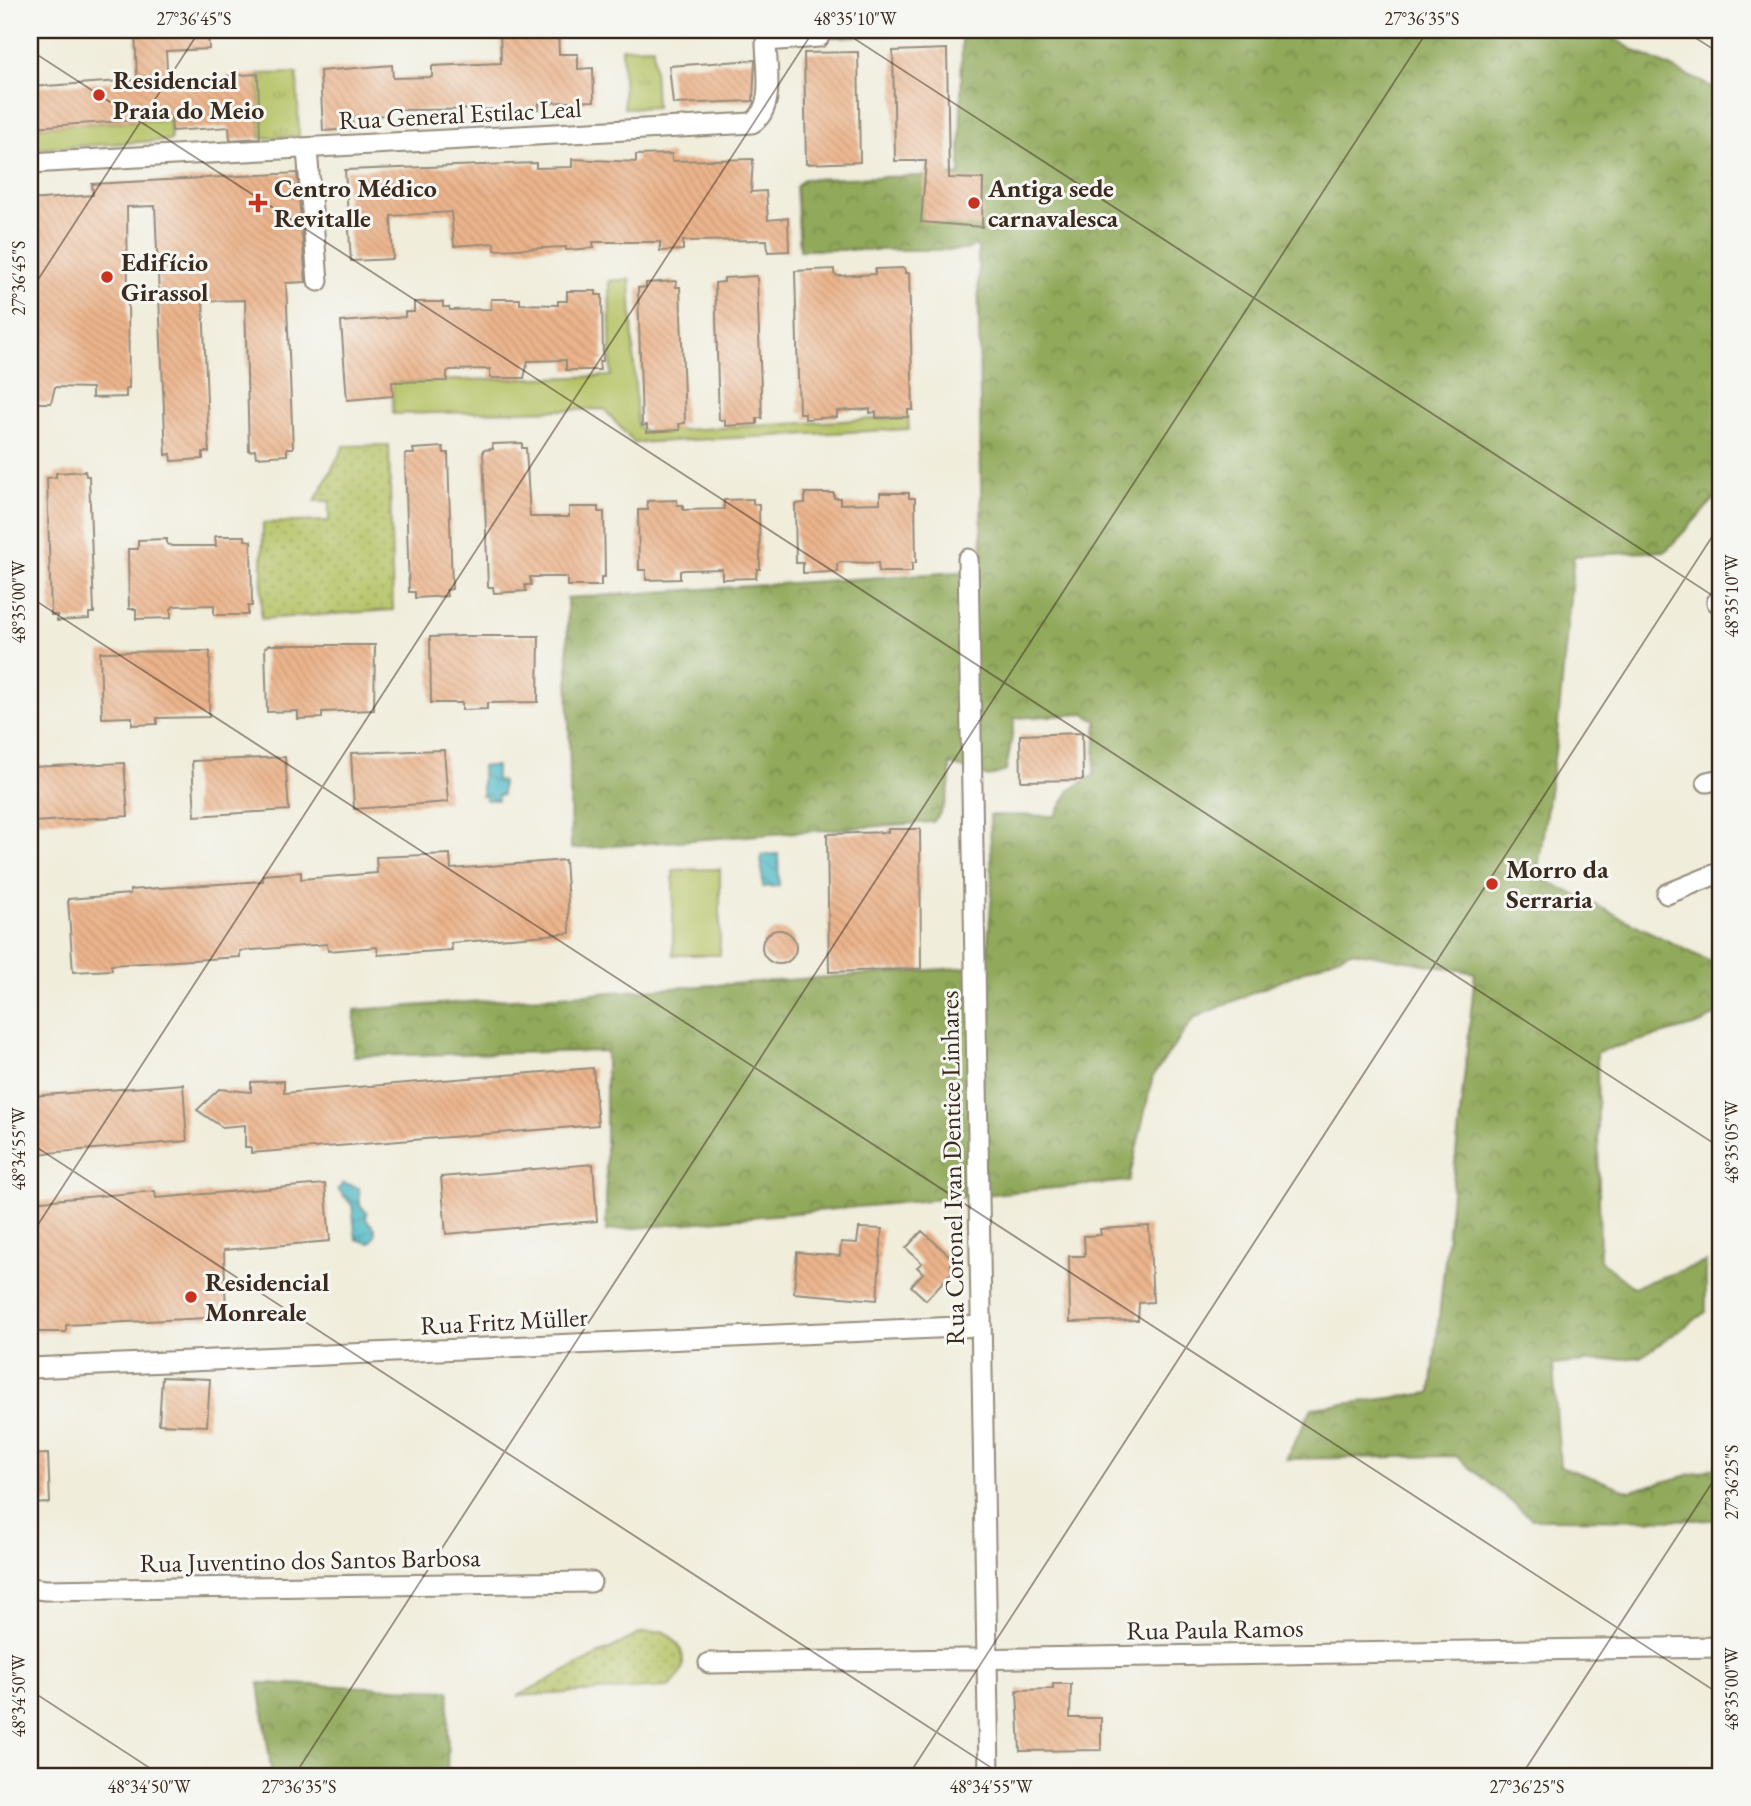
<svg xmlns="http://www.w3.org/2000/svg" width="1751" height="1806" viewBox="0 0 1751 1806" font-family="'EB Garamond',serif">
<defs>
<pattern id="grass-tufts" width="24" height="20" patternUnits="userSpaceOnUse" patternTransform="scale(1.75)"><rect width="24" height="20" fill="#b5c365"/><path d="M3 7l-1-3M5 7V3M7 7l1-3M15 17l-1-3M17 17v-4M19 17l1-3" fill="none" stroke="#949f53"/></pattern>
<pattern id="forest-crowns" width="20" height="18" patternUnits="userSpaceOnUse" patternTransform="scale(1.75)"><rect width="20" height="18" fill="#90a95a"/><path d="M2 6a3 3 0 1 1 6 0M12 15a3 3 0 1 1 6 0" fill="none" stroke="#778a4a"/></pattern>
<pattern id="park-dots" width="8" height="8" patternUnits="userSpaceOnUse" patternTransform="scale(1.75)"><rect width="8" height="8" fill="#b5c365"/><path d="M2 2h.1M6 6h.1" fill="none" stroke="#949f53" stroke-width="1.8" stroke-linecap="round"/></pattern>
<pattern id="water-waves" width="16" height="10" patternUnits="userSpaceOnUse" patternTransform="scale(1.75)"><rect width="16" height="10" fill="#4bb8c5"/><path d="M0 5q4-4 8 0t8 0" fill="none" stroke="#40969f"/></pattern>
<pattern id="building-back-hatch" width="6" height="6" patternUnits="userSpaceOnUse" patternTransform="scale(1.75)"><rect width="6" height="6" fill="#ebb48c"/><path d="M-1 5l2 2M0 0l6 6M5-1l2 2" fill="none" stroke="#ca9b78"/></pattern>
</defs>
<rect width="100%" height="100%" fill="#f6f6f2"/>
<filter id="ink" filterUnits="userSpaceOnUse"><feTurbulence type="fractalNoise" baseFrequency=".0143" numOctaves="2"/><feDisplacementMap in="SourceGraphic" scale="14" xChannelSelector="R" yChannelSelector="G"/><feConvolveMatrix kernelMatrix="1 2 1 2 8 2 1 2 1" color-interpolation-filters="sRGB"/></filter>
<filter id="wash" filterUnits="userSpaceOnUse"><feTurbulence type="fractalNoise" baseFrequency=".00686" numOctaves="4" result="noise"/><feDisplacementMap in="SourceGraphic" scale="28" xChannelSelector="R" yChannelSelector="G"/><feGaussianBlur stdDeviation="1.57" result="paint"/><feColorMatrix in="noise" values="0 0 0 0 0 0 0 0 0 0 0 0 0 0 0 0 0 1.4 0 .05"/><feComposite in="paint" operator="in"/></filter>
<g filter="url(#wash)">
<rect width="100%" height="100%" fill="#f0eddb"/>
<path fill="url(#grass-tufts)" stroke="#787642" stroke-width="2" d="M 653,47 L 656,107 L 624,108 L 622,48 Z
M 297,73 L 299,137 L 260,138 L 258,74 Z"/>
<path fill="url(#forest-crowns)" stroke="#666a3c" stroke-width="2" d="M 825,30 L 1600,30 L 1637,52 L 1721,91 L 1721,492 L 1666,551 L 1574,556 L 1556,745 L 1537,876 L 1721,967 L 1721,1010 L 1701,1024 L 1597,1052 L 1600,1261 L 1633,1287 L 1706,1262 L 1706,1312 L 1641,1357 L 1553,1365 L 1560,1466 L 1630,1491 L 1721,1466 L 1721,1520 L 1532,1519 L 1456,1456 L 1286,1459 L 1312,1408 L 1431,1393 L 1475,973 L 1351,951 L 1194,1018 L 1153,1076 L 1129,1181 L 606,1231 L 606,1051 L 354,1056 L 355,1010 L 986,966 L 992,892 L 990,815 L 1055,816 L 1070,790 L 1094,775 L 1097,721 L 1084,714 L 1015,718 L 1006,771 L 988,777 L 950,764 C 951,784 948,807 933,822 L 571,849 L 567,598 L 973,571 L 982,561 L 978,248 L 975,245 L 967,250 L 800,250 L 796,187 L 804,179 L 960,175 L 962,32 L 833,37 Z
M 259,1683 L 449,1690 L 447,1776 L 272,1776 Z"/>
<path fill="url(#park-dots)" stroke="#787642" stroke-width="2" d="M 389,445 L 393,610 L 261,619 L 263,523 L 329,521 L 329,501 L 315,501 L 344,446 Z
M 662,1631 C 685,1643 692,1669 668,1687 L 517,1696 L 641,1633 Z"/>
<path fill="#b5c365" stroke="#787642" stroke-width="2" d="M 170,119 L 171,140 L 32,149 L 31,127 Z
M 630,279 L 637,426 L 647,432 L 908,417 L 909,429 L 634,443 L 604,409 L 393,414 L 392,382 L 611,376 L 609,281 Z
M 720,869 L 720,955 L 673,955 L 673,870 Z"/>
<path fill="url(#water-waves)" stroke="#437172" stroke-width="2" d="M 482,766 L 496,766 L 496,780 L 502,781 L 502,795 L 498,795 L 498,800 L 486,800 L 486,796 L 482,796 Z
M 778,854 L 779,886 L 763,887 L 761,855 Z
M 344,1183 L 359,1188 L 360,1205 L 367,1213 L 366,1220 L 375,1228 L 375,1236 L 370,1243 L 356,1239 L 352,1205 L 338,1189 Z"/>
<g id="blocks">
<path fill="url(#building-back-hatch)" d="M 135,30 L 208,30 L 209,49 L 166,51 L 168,85 L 227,82 L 227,76 L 258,74 L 260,138 L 230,140 L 229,127 L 172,131 L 171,118 L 31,127 L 30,87 L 137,80 Z
M 500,30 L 558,30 L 559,54 L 578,54 L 578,69 L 593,68 L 594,101 L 539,103 L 539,109 L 389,110 L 389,115 L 352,117 L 353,129 L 323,131 L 320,71 L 392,65 L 393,78 L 432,77 L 432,66 L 501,63 Z
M 947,49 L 949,178 L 983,179 L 982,227 L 921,222 L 926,161 L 895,161 L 893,51 Z
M 858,52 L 860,162 L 806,164 L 804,53 Z
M 755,60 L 753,101 L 673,104 L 669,66 Z
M 672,154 L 672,161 L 753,159 L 751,192 L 766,191 L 768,220 L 788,218 L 789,251 L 768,252 L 767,240 L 683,241 L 683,250 L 660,251 L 660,242 L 593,242 L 594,248 L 566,250 L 566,247 L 495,250 L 494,243 L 454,246 L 451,212 L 391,216 L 393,259 L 351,261 L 345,170 L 536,163 L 536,168 L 572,167 L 572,159 L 636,162 L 636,155 Z
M 297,173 L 306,282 L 286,283 L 293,448 L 287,448 L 287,455 L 256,457 L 255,450 L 249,451 L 245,300 L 203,301 L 209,452 L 203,452 L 203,459 L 172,461 L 171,454 L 166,455 L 155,206 L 127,207 L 129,388 L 126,388 L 126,397 L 92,398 L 92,388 L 55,387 L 51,403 L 30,403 L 30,200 L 93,195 L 92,184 Z
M 905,268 L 905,273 L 909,273 L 913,410 L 908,410 L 908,417 L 876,418 L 876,412 L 870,413 L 870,409 L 837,411 L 837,417 L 805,419 L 805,413 L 799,413 L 795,271 L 834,269 L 834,274 L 838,276 L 875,274 L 875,269 Z
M 757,276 L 762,418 L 757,418 L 757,424 L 725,426 L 725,420 L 719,420 L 715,283 L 724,282 L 724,278 Z
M 676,281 L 676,287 L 680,287 L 685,423 L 679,424 L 680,430 L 647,432 L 647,425 L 642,426 L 638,288 L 646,287 L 646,283 Z
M 567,291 L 596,291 L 596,295 L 602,295 L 603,361 L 599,361 L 600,370 L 566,370 L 566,360 L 528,361 L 524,378 L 490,378 L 490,369 L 450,370 L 447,372 L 447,381 L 392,382 L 393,396 L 347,400 L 341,322 L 405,317 L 405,312 L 414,312 L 414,302 L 443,302 L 443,307 L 449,307 L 450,310 L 491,309 L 491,299 L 520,299 L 520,304 L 558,305 L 558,301 L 567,301 Z
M 522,443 L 522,448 L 526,448 L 530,517 L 569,517 L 569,507 L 598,507 L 598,512 L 604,512 L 605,577 L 601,577 L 601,586 L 567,586 L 567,577 L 530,577 L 531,585 L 525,585 L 526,591 L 494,593 L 493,587 L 488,587 L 483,450 L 493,449 L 492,444 Z
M 443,447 L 444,453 L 448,453 L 452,589 L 446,590 L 447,596 L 415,598 L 415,592 L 409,592 L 405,454 L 414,454 L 413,449 Z
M 85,471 L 86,476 L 89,476 L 94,613 L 89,613 L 89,619 L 57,621 L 57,615 L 51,615 L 47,478 L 56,477 L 56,473 Z
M 805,493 L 834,493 L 834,498 L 840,498 L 840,504 L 880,503 L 880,493 L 909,493 L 909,498 L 915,498 L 916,563 L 912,563 L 912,572 L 879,572 L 878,563 L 841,562 L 837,564 L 838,572 L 803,573 L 803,563 L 796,563 L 795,504 L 805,503 Z
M 753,499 L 753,504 L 759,504 L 760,569 L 757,569 L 756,578 L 722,579 L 722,569 L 684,570 L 680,571 L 680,579 L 646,580 L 646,570 L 639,570 L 638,510 L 648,510 L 647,501 L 677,500 L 677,505 L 683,505 L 683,510 L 724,509 L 724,500 Z
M 215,536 L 245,536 L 245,540 L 251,541 L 252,606 L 248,606 L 248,615 L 214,615 L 214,605 L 174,606 L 171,609 L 171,618 L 136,619 L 136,609 L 129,609 L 128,549 L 138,549 L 138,540 L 167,539 L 167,544 L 173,546 L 216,546 Z
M 462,636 L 539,636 L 538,702 L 487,703 L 487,709 L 462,710 L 462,703 L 431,703 L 430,637 Z
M 269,645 L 375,645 L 374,710 L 322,712 L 322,718 L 298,719 L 298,711 L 267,712 L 265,648 Z
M 210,651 L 209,717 L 157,718 L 157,724 L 132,725 L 132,717 L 102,718 L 100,652 Z
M 1082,733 L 1083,780 L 1021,781 L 1020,735 Z
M 444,750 L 448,802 L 354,809 L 351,753 Z
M 285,757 L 289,810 L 195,816 L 192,761 Z
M 124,763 L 128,816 L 34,822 L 31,767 Z
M 888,829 L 920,829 L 921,969 L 829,972 L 827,834 L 888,832 Z
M 450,854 L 451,869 L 565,860 L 570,933 L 451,943 L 452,950 L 378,955 L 377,947 L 328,951 L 327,944 L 240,951 L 240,957 L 111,965 L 112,970 L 73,972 L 68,899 L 130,894 L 130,890 L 263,881 L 263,875 L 301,872 L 301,879 L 377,873 L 376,857 Z
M762 947a17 17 0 1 1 34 0a17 17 0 1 1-34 0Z
M 593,1068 L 598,1125 L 251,1153 L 251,1147 L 245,1147 L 245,1125 L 222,1127 L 197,1110 L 219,1089 L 251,1092 L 251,1082 L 284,1081 L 284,1093 Z
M 183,1084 L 187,1141 L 36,1154 L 32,1096 Z
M 593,1164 L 597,1221 L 446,1234 L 441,1177 Z
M 325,1184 L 330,1241 L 224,1250 L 226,1317 L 66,1325 L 66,1332 L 30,1332 L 30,1202 L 155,1191 L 156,1198 Z
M 1149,1226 L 1153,1302 L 1139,1303 L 1138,1320 L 1070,1322 L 1069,1256 L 1085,1256 L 1084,1236 L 1101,1235 L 1100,1229 Z
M 859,1228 L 882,1229 L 877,1300 L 794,1293 L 797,1252 L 840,1256 L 841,1242 L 857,1243 Z
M 922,1231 L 951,1257 L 951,1273 L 926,1300 L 911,1286 L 923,1273 L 917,1267 L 922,1263 L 906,1248 Z
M 162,1377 L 210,1379 L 207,1426 L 159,1424 Z
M 48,1454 L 50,1503 L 30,1504 L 30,1455 Z
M 1053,1684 L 1071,1684 L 1070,1718 L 1101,1718 L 1101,1750 L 1020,1751 L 1017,1690 L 1053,1689 Z"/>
</g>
</g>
<g filter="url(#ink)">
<use href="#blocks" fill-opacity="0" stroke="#968c7c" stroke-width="2"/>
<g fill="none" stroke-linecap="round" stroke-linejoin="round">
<defs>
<path id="street" d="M 307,150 L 318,281
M 30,163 L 752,123 C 776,108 766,67 766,41 L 819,37
M 968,559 L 989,1776
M 1717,602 L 1721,602
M 1707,782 L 1721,779
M 1667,894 L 1721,872
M 30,1368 L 981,1326
M 30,1588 L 45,1590 L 591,1582
M 709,1663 L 1721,1647"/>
</defs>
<use href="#street" stroke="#968c7c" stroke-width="23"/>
<use href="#street" stroke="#fff" stroke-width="19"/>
</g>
</g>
<path fill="none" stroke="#3b2a1e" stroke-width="2" stroke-opacity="0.45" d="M 841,30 L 1721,601M 1683,30 L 1721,54M 30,50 L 1721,1148M 30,292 L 200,30M 30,597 L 1721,1695M 30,1143 L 1004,1776M 30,1237 L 814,30M 30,1690 L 162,1776M 294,1776 L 1428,30M 908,1776 L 1721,523M 1521,1776 L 1721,1469"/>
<g fill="#c8321e" stroke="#f6f6f2" stroke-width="2.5">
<circle cx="99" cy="95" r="7"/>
<path d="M254.5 192.5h7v7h7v7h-7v7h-7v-7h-7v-7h7z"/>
<circle cx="974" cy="203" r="7"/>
<circle cx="107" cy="277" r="7"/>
<circle cx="1492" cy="884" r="7"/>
<circle cx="191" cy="1297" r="7"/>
</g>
<g text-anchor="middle" stroke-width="6" stroke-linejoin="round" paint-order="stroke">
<g font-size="26" font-weight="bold" fill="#3b2a1e" stroke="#f6f6f2" text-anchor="start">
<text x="113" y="89">Residencial<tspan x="113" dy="30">Praia do Meio</tspan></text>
<text x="274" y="197">Centro Médico<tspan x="274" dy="30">Revitalle</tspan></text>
<text x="988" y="197">Antiga sede<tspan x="988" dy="30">carnavalesca</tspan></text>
<text x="121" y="271">Edifício<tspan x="121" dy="30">Girassol</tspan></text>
<text x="1506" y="878">Morro da<tspan x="1506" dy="30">Serraria</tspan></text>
<text x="205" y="1291">Residencial<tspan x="205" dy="30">Monreale</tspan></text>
</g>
<g font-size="26" fill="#3b2a1e" stroke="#f6f6f2">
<text transform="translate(460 114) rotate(-3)" y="9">Rua General Estilac Leal</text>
<text transform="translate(952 1168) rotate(-91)" y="9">Rua Coronel Ivan Dentice Linhares</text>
<text transform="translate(504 1321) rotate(-3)" y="9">Rua Fritz Müller</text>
<text transform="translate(310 1560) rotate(-1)" y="9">Rua Juventino dos Santos Barbosa</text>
<text transform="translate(1215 1629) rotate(-1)" y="9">Rua Paula Ramos</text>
</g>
</g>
<rect width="1751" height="1806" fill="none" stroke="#f6f6f2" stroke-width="77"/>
<rect x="38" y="38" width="1674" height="1730" fill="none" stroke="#3b2a1e" stroke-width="2.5"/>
<g font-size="18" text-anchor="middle" fill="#3b2a1e">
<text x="194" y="25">27°36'45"S</text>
<text x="855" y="25">48°35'10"W</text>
<text x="1422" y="25">27°36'35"S</text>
<text transform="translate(19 278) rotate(-90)" y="6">27°36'45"S</text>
<text transform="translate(1732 596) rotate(-90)" y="6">48°35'10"W</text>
<text transform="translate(19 602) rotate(-90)" y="6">48°35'00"W</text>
<text transform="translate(1732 1142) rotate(-90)" y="6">48°35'05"W</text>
<text transform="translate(19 1149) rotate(-90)" y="6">48°34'55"W</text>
<text transform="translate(1732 1482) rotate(-90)" y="6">27°36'25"S</text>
<text transform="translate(1732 1689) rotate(-90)" y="6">48°35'00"W</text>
<text transform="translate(19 1696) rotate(-90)" y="6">48°34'50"W</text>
<text x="149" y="1793">48°34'50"W</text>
<text x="299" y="1793">27°36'35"S</text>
<text x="991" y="1793">48°34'55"W</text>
<text x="1527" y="1793">27°36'25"S</text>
</g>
</svg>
